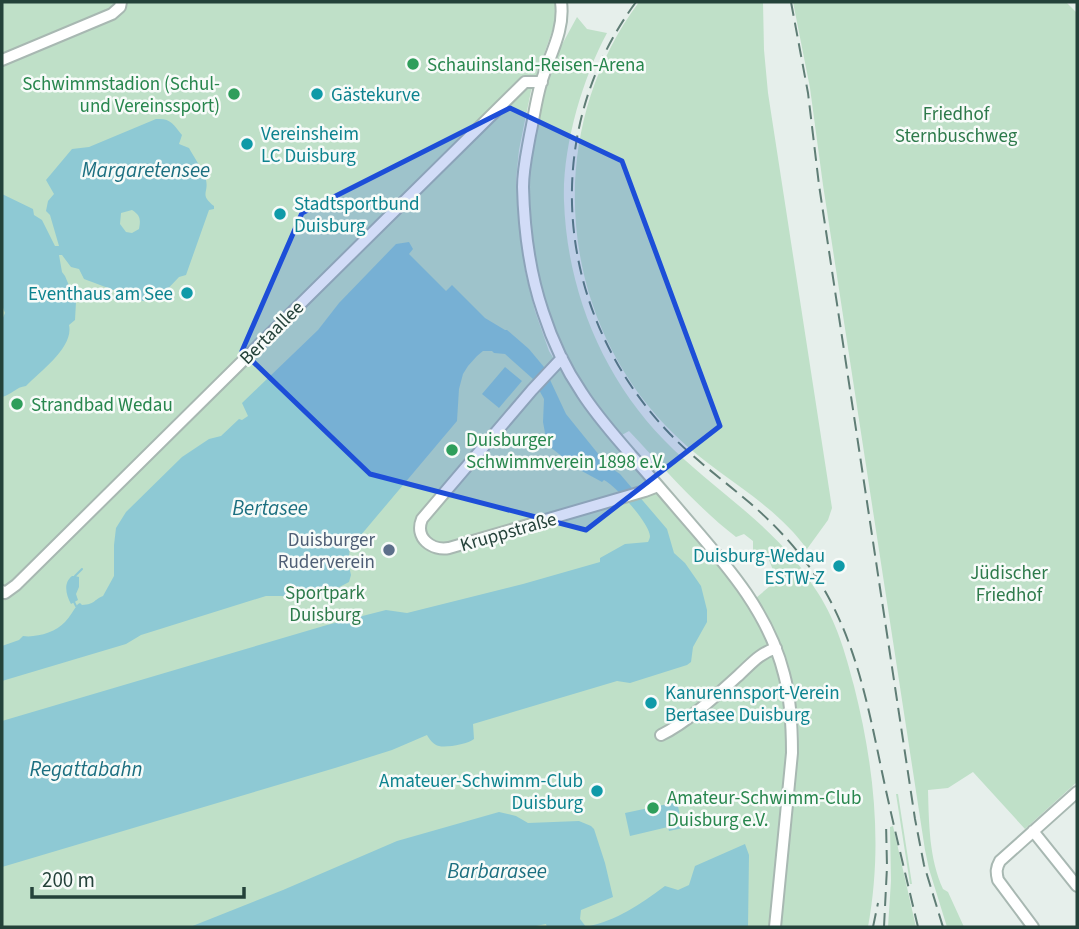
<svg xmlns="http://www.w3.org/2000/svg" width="1079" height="929" viewBox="0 0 1079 929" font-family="'Source Sans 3',sans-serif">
<rect width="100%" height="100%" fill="#e6efeb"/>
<path fill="#bfe0c8" d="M 2,2 L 555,2 L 556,15 L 554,26 L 531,91 L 519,150 L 516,180 L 525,271 L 535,311 L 549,351 L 583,406 L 738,587 L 774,651 L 786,707 L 788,754 L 771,927 L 2,927 Z
M 639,2 L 763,2 L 764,50 L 768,93 L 832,508 L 828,520 L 807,549 C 770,499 718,477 675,435 C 557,321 541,133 639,2 Z
M 793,2 L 1066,2 L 1077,13 L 1077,782 L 1025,829 L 973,772 L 948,788 L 928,790 C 929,824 929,858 943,889 L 948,892 L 964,927 L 947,927 L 929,869 L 925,850 L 823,185 L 810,88 Z
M 577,17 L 587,29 L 607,33 C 582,79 562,149 564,201 C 567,290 602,376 664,440 C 705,482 755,513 793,558 C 802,568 810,581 818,593 C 837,623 845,652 854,686 C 874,765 883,846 868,927 L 781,927 C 785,885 789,842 793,799 C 796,771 801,741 797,713 C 791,672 778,633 756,598 L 777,580 L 769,560 L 753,559 L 753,541 L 744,534 L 736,537 C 696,506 664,468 629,431 L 620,436 L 600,413 L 565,357 L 541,296 L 531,232 L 527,186 L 528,163 L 542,94 L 553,61 Z
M 896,794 L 898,794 L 912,884 L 910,884 Z
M 893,826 L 916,927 L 888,927 L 891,881 L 890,827 Z"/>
<path fill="#8ec9d4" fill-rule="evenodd" d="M 156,119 C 171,118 173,124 182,135 L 179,144 L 189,148 C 193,156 204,171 206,180 C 209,193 199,194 214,206 L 214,209 L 209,210 L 186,275 L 179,277 L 161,296 L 150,301 L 143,301 L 84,279 L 79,269 L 71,267 L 62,255 L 59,255 L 62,272 L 65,276 L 76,302 L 75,320 L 69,325 C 74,347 41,371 26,386 C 16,387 11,395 2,397 L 2,320 L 5,313 L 2,305 L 2,194 L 33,209 L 34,215 L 42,220 L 55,246 L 59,246 L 50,215 L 46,211 L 48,201 L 54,194 L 46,180 L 72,149 L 89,147 ZM 132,210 C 140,215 141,219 139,229 L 132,233 L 126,232 L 120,224 L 121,213 Z
M 409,242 L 413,249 L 409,254 L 446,291 L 452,285 L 485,318 L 505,330 L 507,330 L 529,349 L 544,367 L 566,414 L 608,466 L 620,474 L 667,529 L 674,553 L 685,563 L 701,586 L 707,610 L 707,622 L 693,647 L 691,662 L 687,665 L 630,683 L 617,681 L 473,724 L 474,739 C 468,744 446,748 439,746 C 434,745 429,739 427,735 L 392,750 L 335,768 L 2,867 L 2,721 L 327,625 L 386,610 L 407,613 L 523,584 L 600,562 L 600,558 L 625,544 L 648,542 C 649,540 650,538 650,536 C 649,523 616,486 604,480 L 602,482 L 567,463 L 568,461 L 550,447 L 545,433 L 543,422 L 544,399 L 533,379 L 505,354 L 494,353 L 492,351 L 483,351 L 477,356 L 468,366 L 463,374 L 459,389 L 457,421 L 350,548 L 349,556 L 347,557 L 351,575 L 349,582 L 328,593 L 295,599 L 282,596 L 266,596 L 141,635 L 126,644 L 2,681 L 2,646 L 19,640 L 23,636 C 36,638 56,632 65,622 C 70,617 74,609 78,604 L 80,603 L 82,605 C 96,604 93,600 103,596 L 114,576 L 114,545 L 116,528 L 126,512 L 182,457 L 209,439 L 221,436 L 239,419 L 242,420 L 248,416 L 242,403 L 318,330 L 339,303 L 396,244 Z
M 505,367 L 522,381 L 499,408 L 482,394 Z
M 72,576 L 75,576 L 79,577 L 79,587 L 76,594 L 78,600 L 71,604 C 66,595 63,583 72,576 Z
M 677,802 L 683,828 L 669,831 L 668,827 L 630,836 L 625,813 Z
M 499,812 L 516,816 L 528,823 L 579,821 L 591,826 L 594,829 L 605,863 L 613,897 L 581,910 L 580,919 L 586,927 C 618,920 639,905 665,886 L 678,890 L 689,885 L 695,866 L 745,844 L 749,855 L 748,927 L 547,927 L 546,924 L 531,927 L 190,927 L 283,890 L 397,841 Z"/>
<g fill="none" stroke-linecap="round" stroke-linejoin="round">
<path stroke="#8ec9d4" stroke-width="2" d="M 75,576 L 82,569
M 74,602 L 76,606"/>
<defs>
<path id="minor" d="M 561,2 C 565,31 549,56 541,83 C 536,100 534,117 530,135 C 527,152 523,169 523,187 C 524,227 530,274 543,312 C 552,340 565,368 582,393 C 596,415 614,435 631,455 C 651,477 670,500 690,523 C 729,568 769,614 784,674 C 791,700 792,726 792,753 L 775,927
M 2,60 L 112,14 L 120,7 L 121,2
M 562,358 L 532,390 L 422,519 C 414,538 432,551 449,548 L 645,491 L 658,486
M 2,591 L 5,593 L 16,585 L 525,82 L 542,82
M 661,735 C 688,722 718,694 740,674 C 753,662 759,654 776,648
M 1033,831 L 1077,886
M 1033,927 L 998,880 C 996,872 996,868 1000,861 L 1077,792"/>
</defs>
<use href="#minor" stroke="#a8b8b2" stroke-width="14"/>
<use href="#minor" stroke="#fff" stroke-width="10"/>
<path stroke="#5f7d75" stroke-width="2" stroke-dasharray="14 7" stroke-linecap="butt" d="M 636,2 C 537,136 556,315 670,434 C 694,459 723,480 750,503 C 779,528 806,558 825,591 C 857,647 869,710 882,772 C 893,824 906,876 918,927
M 791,2 L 808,93 L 819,185 L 915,819 L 924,865 L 943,927
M 873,927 L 878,903
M 884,927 L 887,867 L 886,822"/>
</g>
<path fill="#1d4ed8" fill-opacity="0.2" stroke="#1d4ed8" stroke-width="5" stroke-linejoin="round" d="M 510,108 L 622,161 L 720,426 L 586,530 L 370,474 L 242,351 L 302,213 Z"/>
<g fill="#2e9e5b" stroke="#f7fbf9" stroke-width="2.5">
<circle cx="413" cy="64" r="7"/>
<circle cx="234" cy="94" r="7"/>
<circle cx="17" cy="404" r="7"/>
<circle cx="452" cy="450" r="7"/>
<circle cx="653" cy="808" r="7"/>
</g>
<g fill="#0f9aa8" stroke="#f7fbf9" stroke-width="2.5">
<circle cx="317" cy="94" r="7"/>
<circle cx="247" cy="144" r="7"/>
<circle cx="280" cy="214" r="7"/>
<circle cx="187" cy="293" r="7"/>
<circle cx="839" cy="566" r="7"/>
<circle cx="651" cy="703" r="7"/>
<circle cx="597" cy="791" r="7"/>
</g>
<circle fill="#5c6f8a" stroke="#f7fbf9" stroke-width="2.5" cx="389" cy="550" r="7"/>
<g text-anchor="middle" stroke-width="5" stroke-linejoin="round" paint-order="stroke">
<g font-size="19" fill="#27864d" stroke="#f7fbf9" text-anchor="start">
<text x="427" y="71">Schauinsland-Reisen-Arena</text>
<text x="220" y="90" text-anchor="end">Schwimmstadion (Schul-<tspan x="220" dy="22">und Vereinssport)</tspan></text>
<text x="31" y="411">Strandbad Wedau</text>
<text x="466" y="446">Duisburger<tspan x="466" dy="22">Schwimmverein 1898 e.V.</tspan></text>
<text x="667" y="804">Amateur-Schwimm-Club<tspan x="667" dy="22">Duisburg e.V.</tspan></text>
</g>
<g font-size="19" fill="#0d838f" stroke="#f7fbf9" text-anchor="start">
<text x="331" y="101">Gästekurve</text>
<text x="261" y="140">Vereinsheim<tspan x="261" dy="22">LC Duisburg</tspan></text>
<text x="294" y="210">Stadtsportbund<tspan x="294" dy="22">Duisburg</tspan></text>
<text x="173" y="300" text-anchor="end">Eventhaus am See</text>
<text x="825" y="562" text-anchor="end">Duisburg-Wedau<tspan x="825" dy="22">ESTW-Z</tspan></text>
<text x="665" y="699">Kanurennsport-Verein<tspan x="665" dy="22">Bertasee Duisburg</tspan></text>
<text x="583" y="787" text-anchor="end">Amateuer-Schwimm-Club<tspan x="583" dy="22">Duisburg</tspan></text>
</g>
<g font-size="19" fill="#2d7a4b" stroke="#f7fbf9">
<text x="956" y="120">Friedhof<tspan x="956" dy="22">Sternbuschweg</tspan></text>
<text x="1009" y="579">Jüdischer<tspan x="1009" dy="22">Friedhof</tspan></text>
<text x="325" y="599">Sportpark<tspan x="325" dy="22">Duisburg</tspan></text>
</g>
<g font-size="19" fill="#24423a" stroke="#f7fbf9">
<text transform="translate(271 332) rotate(-45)" y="7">Bertaallee</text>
<text transform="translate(508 531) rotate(-16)" y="7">Kruppstraße</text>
</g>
<g font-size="19" fill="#4e5e75" stroke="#f7fbf9" text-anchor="end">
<text x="375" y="546">Duisburger<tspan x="375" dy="22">Ruderverein</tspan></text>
</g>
<g font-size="21" font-style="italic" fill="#1c6f80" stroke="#f7fbf9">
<text x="146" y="177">Margaretensee</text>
<text x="270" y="515">Bertasee</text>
<text x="86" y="776">Regattabahn</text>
<text x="497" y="878">Barbarasee</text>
</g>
</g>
<rect width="1079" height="929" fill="none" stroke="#24423a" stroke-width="7"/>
<path d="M32 887v10h212v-10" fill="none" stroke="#24423a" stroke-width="3.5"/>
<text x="42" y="887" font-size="21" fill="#24423a" stroke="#f7fbf9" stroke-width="5" paint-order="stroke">200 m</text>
</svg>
